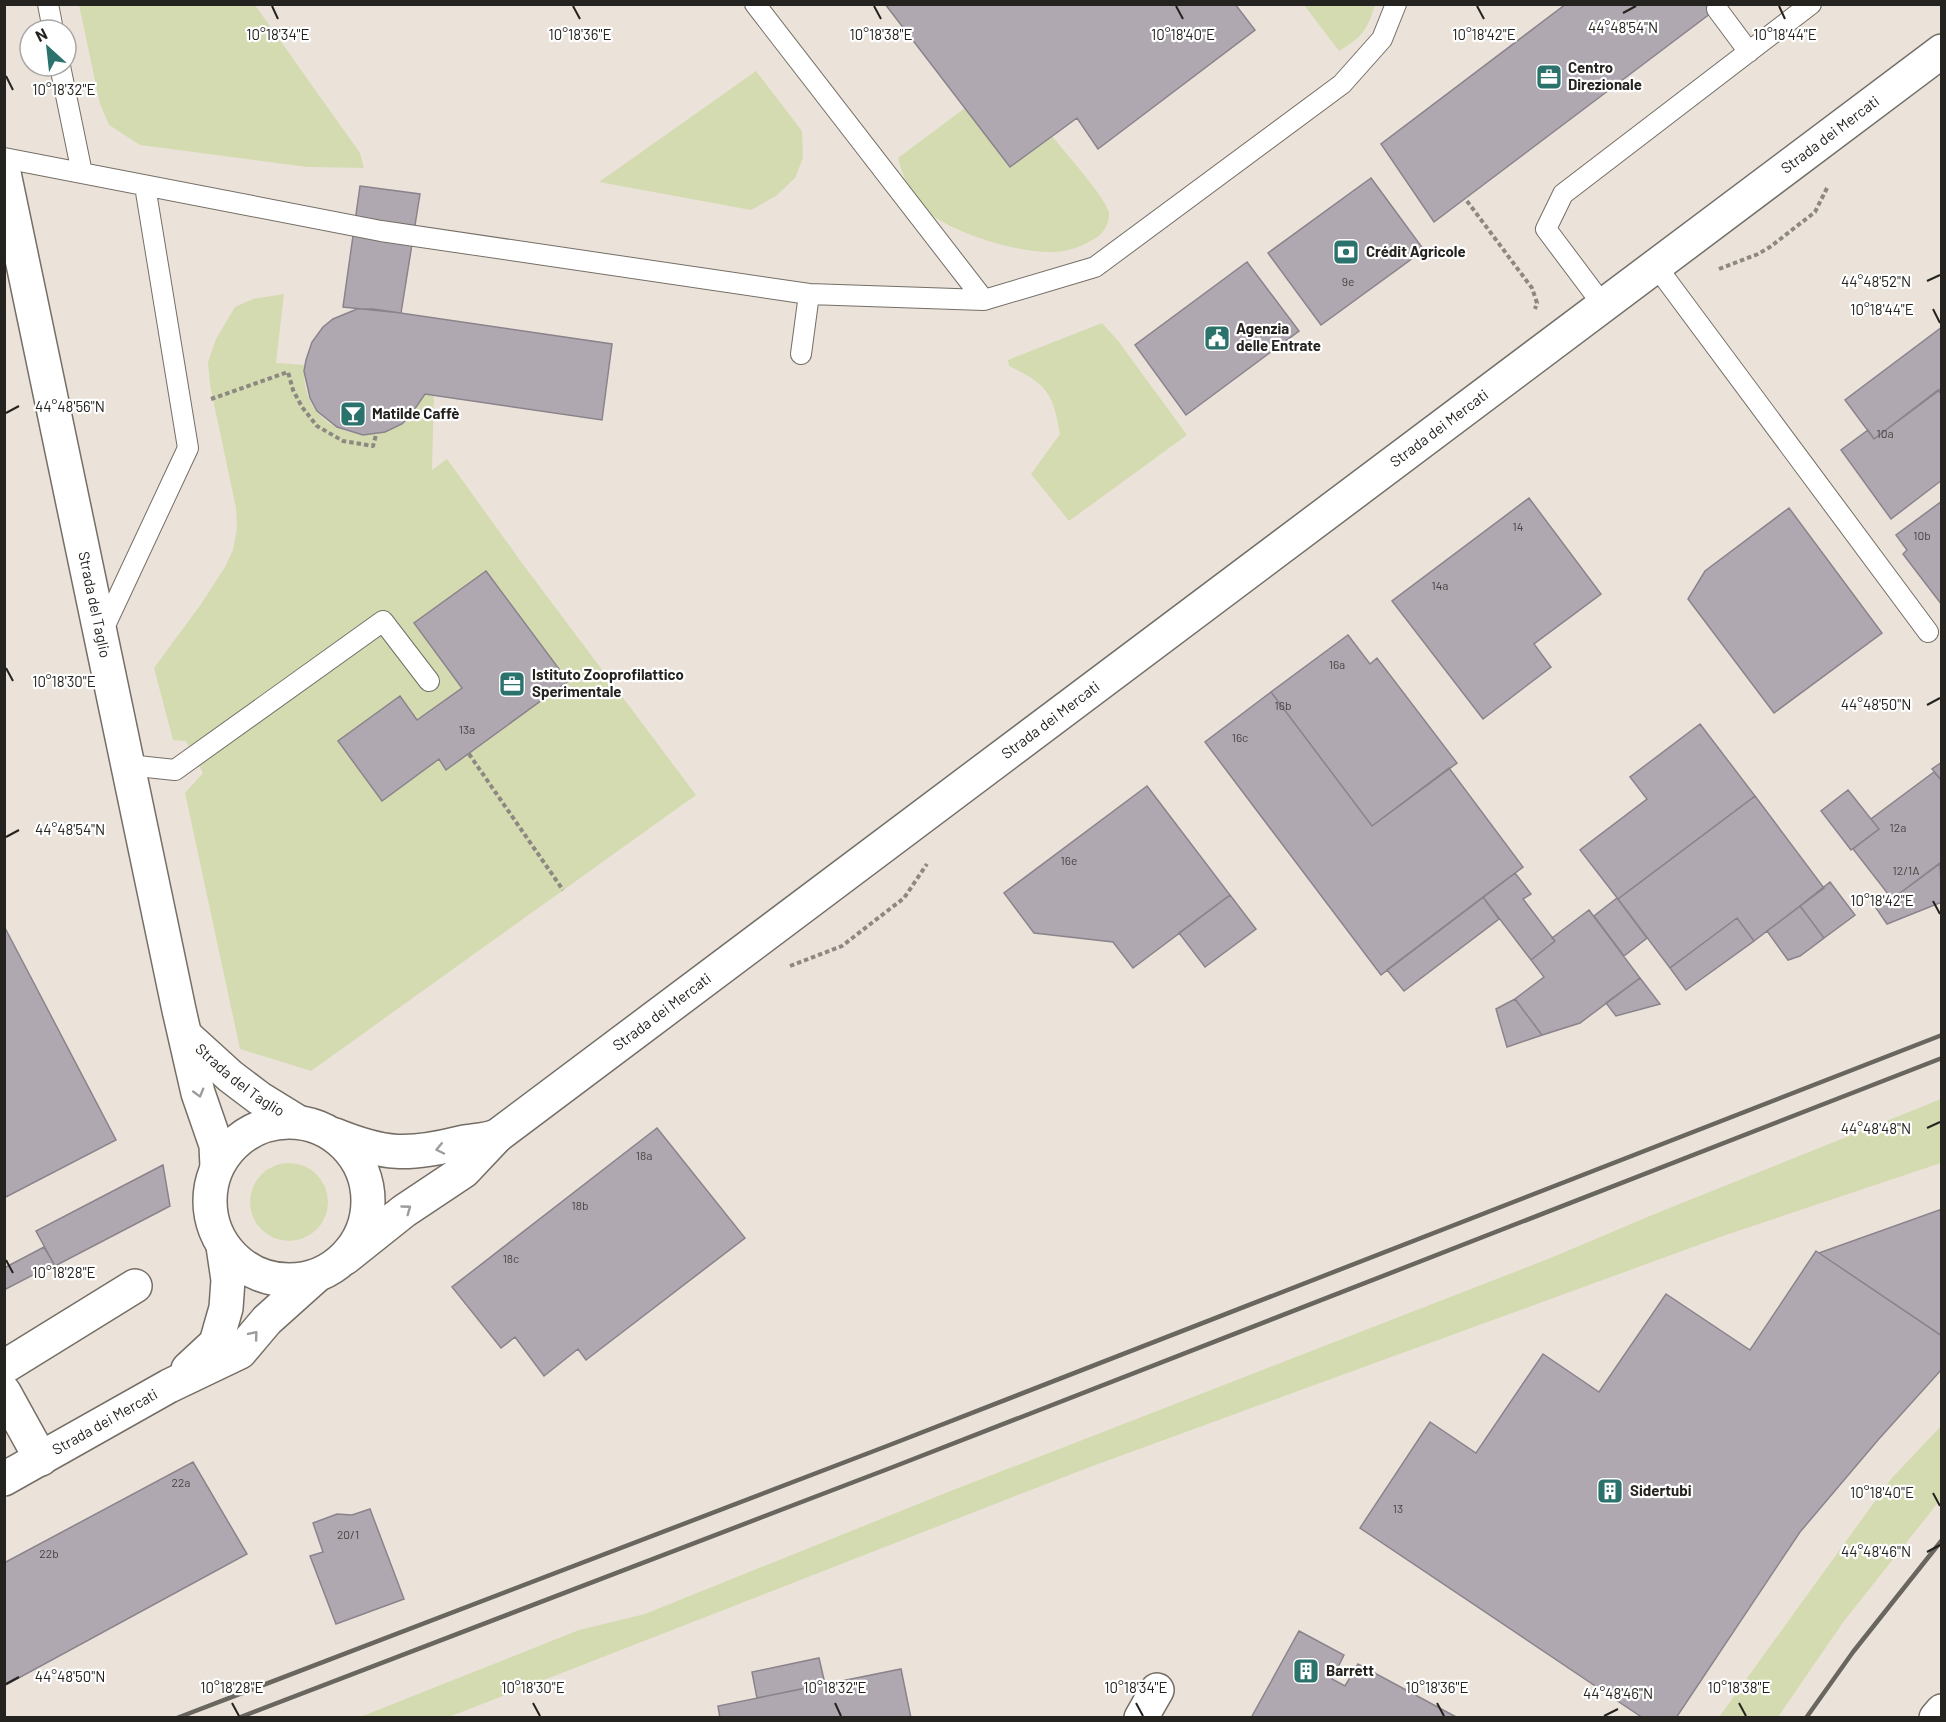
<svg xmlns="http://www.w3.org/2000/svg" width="1946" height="1722" viewBox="0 0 1946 1722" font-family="Barlow,sans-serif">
<rect width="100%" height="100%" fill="#ebe3da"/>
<path fill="#d5dbb1" d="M 79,5 L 255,5 L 360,153 L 364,168 L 307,167 L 140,145 L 109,125 L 100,104 Z
M 1304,5 L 1375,5 C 1367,31 1362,37 1339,51 Z
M 756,71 L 802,131 L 803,158 L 795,178 L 776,196 L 751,210 L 599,182 Z
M 965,108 L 1010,167 L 1052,136 C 1063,150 1107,199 1109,213 C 1110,224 1102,235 1094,239 C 1086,244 1077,248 1068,250 C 1035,259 961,236 933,216 C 915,203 903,179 898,158 Z
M 284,294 L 276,363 L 305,365 C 295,434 390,464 425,394 L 434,396 L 432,470 L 447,459 L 522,563 L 696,795 L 311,1071 L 240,1049 L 185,793 L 203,773 L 186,741 L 173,740 L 154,668 L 201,604 L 225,567 L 233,550 L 237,528 L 236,508 L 210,385 L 208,362 L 216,339 L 235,307 L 253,299 Z
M 1102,323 L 1119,342 L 1187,435 L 1069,521 L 1031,474 L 1060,434 C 1053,393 1047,384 1009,366 L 1008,360 Z
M 1941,1099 L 1941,1163 L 1726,1235 L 1090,1467 L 449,1717 L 360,1717 L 579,1630 L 645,1614 L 943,1494 L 1548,1259 L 1657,1213 Z
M250 1202a39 39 0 1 1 78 0a39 39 0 1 1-78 0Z
M 1941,1426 L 1941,1499 L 1844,1621 L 1778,1717 L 1719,1717 L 1891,1479 Z"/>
<path fill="#b0a8b0" stroke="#8b838c" stroke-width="1.5" d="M 885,4 L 1235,4 L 1255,30 L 1098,149 L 1077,118 L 1010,167 Z
M 1566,4 L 1723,4 L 1434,222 L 1381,144 Z
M 1371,178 L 1424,250 L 1321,325 L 1268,253 Z
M 360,186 L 420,194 L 401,313 L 343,307 Z
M 1247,262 L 1299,331 L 1186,415 L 1135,345 Z
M 357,309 L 373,309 L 612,344 L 602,420 L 425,394 L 410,416 L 402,424 L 385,432 L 363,435 L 337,427 L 317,411 L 310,398 L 304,371 L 306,360 L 312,342 L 323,327 L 333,319 Z
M 1942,327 L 1942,388 L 1874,439 L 1845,400 Z
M 1938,390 L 1942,395 L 1942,480 L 1891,519 L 1841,450 L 1868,430 L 1874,439 Z
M 1529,498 L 1601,594 L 1534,644 L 1551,667 L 1483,719 L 1392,601 Z
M 1942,501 L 1942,605 L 1903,554 L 1907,550 L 1896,535 Z
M 1789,508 L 1882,633 L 1774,713 L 1688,599 L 1705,571 Z
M 486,571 L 568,681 L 446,770 L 439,759 L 382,801 L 338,741 L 400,696 L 417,720 L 462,688 L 414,623 Z
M 1348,635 L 1370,664 L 1377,658 L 1457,763 L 1372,826 L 1271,692 Z
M 1271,692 L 1372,826 L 1449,768 L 1523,867 L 1381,975 L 1205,742 Z
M 1700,724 L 1755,796 L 1618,899 L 1580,850 L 1647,799 L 1630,777 Z
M 1942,762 L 1942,781 L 1932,769 Z
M 1934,772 L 1942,781 L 1942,862 L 1892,899 L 1853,849 L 1879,829 L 1871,819 Z
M 1147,786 L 1230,895 L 1133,968 L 1113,942 L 1034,933 L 1004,893 Z
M 1848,790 L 1879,829 L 1851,850 L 1821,811 Z
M 1755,796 L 1824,888 L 1754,941 L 1737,918 L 1670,968 L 1618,899 Z
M 1940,863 L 1942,902 L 1887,924 L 1876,908 L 1890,897 L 1892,899 Z
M 1515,873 L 1531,894 L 1523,899 L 1555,941 L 1531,960 L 1483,897 Z
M 1830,882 L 1855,915 L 1824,938 L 1800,906 Z
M 1230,895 L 1256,929 L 1205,967 L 1179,933 Z
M 1483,897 L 1499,919 L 1404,991 L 1387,970 Z
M 1617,898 L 1647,938 L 1624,956 L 1594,916 Z
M 1800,906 L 1824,938 L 1800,956 L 1788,960 L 1767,931 Z
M 1589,910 L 1640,978 L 1580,1023 L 1542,1035 L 1515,999 L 1544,977 L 1531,960 L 1555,941 L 1552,938 Z
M 1737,918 L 1754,941 L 1686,990 L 1670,968 Z
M 4,926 L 116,1140 L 4,1198 Z
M 1640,978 L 1660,1004 L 1616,1016 L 1606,1003 Z
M 1515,999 L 1542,1035 L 1507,1047 L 1496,1009 Z
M 657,1128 L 745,1238 L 586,1360 L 578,1349 L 544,1376 L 515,1337 L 501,1348 L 452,1287 Z
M 163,1165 L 170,1206 L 55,1266 L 36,1231 Z
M 1942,1209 L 1942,1336 L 1819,1253 Z
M 44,1247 L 54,1264 L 4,1290 L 4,1268 Z
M 1816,1251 L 1942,1336 L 1942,1369 L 1878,1440 L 1800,1532 L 1676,1718 L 1643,1718 L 1360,1528 L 1430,1422 L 1476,1453 L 1543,1354 L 1599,1392 L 1666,1294 L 1750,1350 Z
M 193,1462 L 247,1554 L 4,1686 L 4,1563 Z
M 370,1509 L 404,1599 L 336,1624 L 310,1556 L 323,1552 L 313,1523 L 337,1514 L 352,1515 Z
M 1299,1631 L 1344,1655 L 1332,1679 L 1345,1686 L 1358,1664 L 1458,1718 L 1251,1718 Z
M 819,1658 L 825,1684 L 757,1698 L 752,1672 Z
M 901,1669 L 911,1718 L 720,1718 L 718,1706 Z"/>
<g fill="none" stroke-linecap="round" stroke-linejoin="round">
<defs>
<path id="lane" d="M 48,4 L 53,30
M 755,4 L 984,300
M 1717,9 L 1749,52
M 60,66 L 82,173
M 4,158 L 381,231 L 809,294 L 984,300 L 1095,267 L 1342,84 L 1382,39 L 1396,4
M 1656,266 L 1928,632
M 1603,305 L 1546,229 L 1563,194 L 1811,4
M 801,354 L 809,294
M 101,634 L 188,448 L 145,186
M 128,765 L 175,770 L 383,621 L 429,681"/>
<g id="street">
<path id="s1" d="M 4,173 L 179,1010 L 198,1093 L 216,1145 L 217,1167"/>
<path id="s2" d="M 186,1036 L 230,1076 L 259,1098 L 298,1122"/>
<path d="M 4,1367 L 135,1286"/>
<path d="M 4,1392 L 41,1459"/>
<path d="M 1141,1718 L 1157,1690"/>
<path d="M 1936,1718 L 1942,1711"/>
</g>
<g id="secondary">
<circle cx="289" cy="1201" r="79"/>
<path d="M 335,1135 C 384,1155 408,1156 460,1143 C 472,1140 484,1141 497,1136"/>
<path id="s3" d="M 345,1258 L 404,1211 L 464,1171 L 497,1136 L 1942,51"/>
<path d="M 188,1369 L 216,1343 L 226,1308 L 228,1280 L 223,1246"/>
<path id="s4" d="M 4,1479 L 169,1386 L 240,1352 L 267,1320 L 315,1277"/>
</g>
</defs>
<use href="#lane" stroke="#756e66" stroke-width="22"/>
<use href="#street" stroke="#756e66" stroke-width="36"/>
<use href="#secondary" stroke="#756e66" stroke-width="36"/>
<path stroke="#8d8881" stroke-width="4" stroke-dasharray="4.5 3" stroke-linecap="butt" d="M 1467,201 L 1532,288 L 1537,303 L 1535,309
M 1719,269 L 1758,254 L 1770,247 L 1815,212 L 1828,186
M 211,399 L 288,372 L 293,390 L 302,407 L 317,426 L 343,441 L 373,446 L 376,435
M 469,754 L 563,890
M 790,966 L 842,946 L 904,898 L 927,864"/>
<use href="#lane" stroke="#fff" stroke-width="20"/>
<use href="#street" stroke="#fff" stroke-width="33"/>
<use href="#secondary" stroke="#fff" stroke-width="33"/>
<path stroke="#69655f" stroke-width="4.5" d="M 177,1718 L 887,1446 L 1942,1035
M 238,1718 L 893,1467 L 1942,1058
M 1806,1718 L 1853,1652 L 1942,1540"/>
</g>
<defs><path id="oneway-chevron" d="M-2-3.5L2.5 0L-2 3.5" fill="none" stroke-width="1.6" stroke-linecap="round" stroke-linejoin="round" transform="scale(1.5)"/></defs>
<g stroke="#9d9c9a">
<use href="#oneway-chevron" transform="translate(199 1093) rotate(74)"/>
<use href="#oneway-chevron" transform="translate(440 1149) rotate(168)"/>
<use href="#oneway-chevron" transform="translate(407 1209) rotate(-36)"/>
<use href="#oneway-chevron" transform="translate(254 1335) rotate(-50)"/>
</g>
<path fill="none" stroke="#25231f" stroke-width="2" d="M 272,6 L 278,19M 573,6 L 580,19M 874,6 L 881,19M 1176,6 L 1183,19M 1477,6 L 1484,19M 1779,6 L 1785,19M 1623,13 L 1636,6M 6,76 L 13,90M 1927,281 L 1940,275M 1933,309 L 1940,323M 6,413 L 19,406M 6,668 L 13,681M 1927,705 L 1940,698M 6,837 L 19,830M 1933,901 L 1940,914M 1927,1128 L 1940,1122M 6,1260 L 13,1273M 1933,1493 L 1940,1506M 1927,1552 L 1940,1545M 6,1684 L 19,1677M 232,1703 L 239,1716M 533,1703 L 540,1716M 835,1703 L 841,1716M 1136,1703 L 1143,1716M 1437,1703 L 1444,1716M 1739,1703 L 1746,1716M 1604,1716 L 1618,1709"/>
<defs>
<symbol id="office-square" viewBox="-11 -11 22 22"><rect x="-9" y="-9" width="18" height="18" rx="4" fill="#2a726b" stroke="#fff"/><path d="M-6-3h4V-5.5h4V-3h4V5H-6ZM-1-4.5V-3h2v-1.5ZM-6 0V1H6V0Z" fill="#fff"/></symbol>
<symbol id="bank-square" viewBox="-11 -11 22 22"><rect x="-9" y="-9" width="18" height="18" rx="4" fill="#2a726b" stroke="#fff"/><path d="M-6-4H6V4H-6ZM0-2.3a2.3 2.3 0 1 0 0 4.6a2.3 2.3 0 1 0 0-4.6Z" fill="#fff"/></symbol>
<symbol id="civic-square" viewBox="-11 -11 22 22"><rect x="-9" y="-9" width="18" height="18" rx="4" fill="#2a726b" stroke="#fff"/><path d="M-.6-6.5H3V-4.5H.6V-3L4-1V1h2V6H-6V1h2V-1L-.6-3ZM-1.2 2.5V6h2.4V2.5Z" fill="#fff"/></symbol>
<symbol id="bar-square" viewBox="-11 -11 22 22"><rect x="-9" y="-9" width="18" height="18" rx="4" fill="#2a726b" stroke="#fff"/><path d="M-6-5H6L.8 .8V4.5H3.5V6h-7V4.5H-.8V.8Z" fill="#fff"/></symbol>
<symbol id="building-square" viewBox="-11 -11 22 22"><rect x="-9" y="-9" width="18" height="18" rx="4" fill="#2a726b" stroke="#fff"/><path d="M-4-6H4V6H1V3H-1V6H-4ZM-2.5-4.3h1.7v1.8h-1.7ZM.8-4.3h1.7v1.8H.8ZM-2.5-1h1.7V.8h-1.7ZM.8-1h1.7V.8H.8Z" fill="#fff"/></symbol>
</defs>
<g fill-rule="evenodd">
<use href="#office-square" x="1534" y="62" width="30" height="30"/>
<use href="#bank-square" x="1331" y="237" width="30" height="30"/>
<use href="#civic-square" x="1202" y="323" width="30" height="30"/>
<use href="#bar-square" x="338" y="399" width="30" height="30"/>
<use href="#office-square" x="497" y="669" width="30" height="30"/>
<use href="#building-square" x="1595" y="1476" width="30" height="30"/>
<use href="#building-square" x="1291" y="1656" width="30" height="30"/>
</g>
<g text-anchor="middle" stroke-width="4.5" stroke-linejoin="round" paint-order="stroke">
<g font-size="12" fill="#484443">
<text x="1348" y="286">9e</text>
<text x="1885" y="438">10a</text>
<text x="1518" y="531">14</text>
<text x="1922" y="540">10b</text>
<text x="1440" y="590">14a</text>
<text x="1337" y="669">16a</text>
<text x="1283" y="710">16b</text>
<text x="467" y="734">13a</text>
<text x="1240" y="742">16c</text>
<text x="1898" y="832">12a</text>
<text x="1069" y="865">16e</text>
<text x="1906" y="875">12/1A</text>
<text x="644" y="1160">18a</text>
<text x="580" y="1210">18b</text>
<text x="511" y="1263">18c</text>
<text x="181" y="1487">22a</text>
<text x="1398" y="1513">13</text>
<text x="348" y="1539">20/1</text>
<text x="49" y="1558">22b</text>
</g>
<g font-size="15" font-weight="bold" fill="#25231f" stroke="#fff" text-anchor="start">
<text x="1568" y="73">Centro<tspan x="1568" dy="17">Direzionale</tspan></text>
<text x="1366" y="257">Crédit Agricole</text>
<text x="1236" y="334">Agenzia<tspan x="1236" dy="17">delle Entrate</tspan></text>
<text x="372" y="419">Matilde Caffè</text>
<text x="532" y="680">Istituto Zooprofilattico<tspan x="532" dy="17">Sperimentale</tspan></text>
<text x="1630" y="1496">Sidertubi</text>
<text x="1326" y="1676">Barrett</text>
</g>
<g font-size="15" fill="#25231f" stroke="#fff">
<text dy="5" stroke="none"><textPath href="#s3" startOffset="1863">Strada dei Mercati</textPath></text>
<text dy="5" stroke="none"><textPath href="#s3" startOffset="1374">Strada dei Mercati</textPath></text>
<text dy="5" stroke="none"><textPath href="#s1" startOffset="441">Strada del Taglio</textPath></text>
<text dy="5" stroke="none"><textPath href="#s3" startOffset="888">Strada dei Mercati</textPath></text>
<text dy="5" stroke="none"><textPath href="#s3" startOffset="402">Strada dei Mercati</textPath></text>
<text dy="5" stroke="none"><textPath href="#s2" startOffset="70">Strada del Taglio</textPath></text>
<text dy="5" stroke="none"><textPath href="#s4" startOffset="116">Strada dei Mercati</textPath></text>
</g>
</g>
<g font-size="15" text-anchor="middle" fill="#25231f" stroke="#fff" stroke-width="4.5" stroke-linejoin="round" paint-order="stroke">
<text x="1623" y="33">44°48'54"N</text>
<text x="1785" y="40">10°18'44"E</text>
<text x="278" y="40">10°18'34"E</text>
<text x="580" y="40">10°18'36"E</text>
<text x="881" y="40">10°18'38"E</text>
<text x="1183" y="40">10°18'40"E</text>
<text x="1484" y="40">10°18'42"E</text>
<text x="64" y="95">10°18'32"E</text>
<text x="1876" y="287">44°48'52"N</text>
<text x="1882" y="315">10°18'44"E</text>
<text x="70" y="412">44°48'56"N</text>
<text x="64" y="687">10°18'30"E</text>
<text x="1876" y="710">44°48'50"N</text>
<text x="70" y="835">44°48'54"N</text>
<text x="1882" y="906">10°18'42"E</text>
<text x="1876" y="1134">44°48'48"N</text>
<text x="64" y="1278">10°18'28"E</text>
<text x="1882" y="1498">10°18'40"E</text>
<text x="1876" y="1557">44°48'46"N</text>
<text x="70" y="1682">44°48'50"N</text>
<text x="232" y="1693">10°18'28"E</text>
<text x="533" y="1693">10°18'30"E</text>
<text x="835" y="1693">10°18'32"E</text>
<text x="1136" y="1693">10°18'34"E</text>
<text x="1437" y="1693">10°18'36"E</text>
<text x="1739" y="1693">10°18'38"E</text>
<text x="1618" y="1699">44°48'46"N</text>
</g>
<rect width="1946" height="1722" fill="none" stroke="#25231f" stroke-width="12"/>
<g transform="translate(48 48) rotate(333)"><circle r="28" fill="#ffffff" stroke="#a8a7a5" stroke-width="1.5"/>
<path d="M0-4.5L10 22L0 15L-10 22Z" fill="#2a726b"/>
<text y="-9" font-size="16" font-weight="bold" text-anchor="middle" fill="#25231f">N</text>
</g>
</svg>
